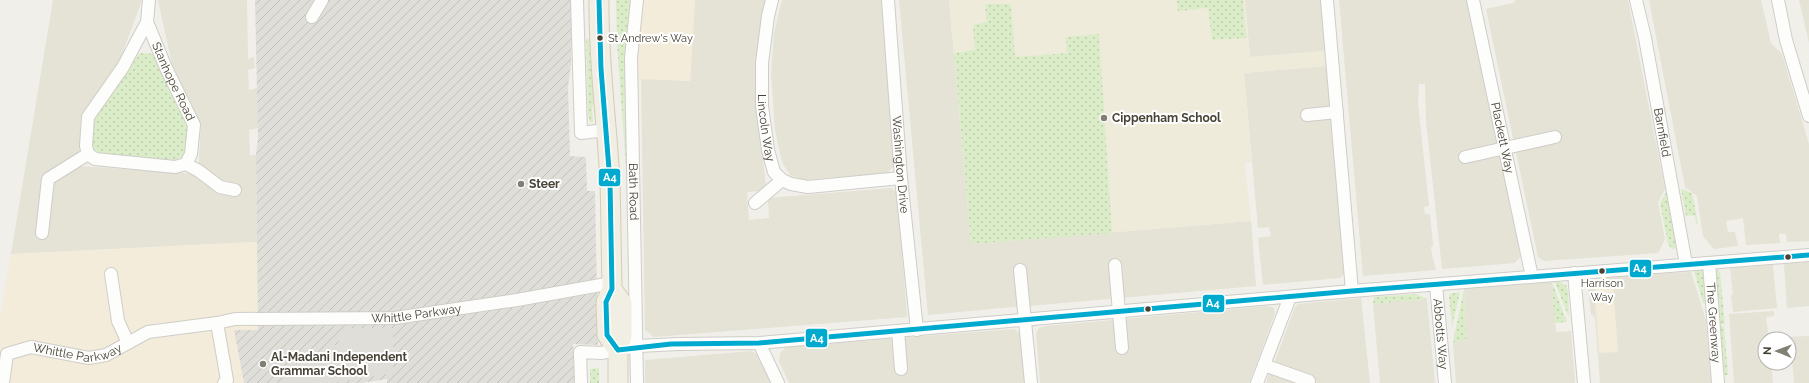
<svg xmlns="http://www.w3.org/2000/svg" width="1809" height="383" viewBox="0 0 1809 383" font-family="Raleway,sans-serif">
<defs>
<pattern id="industrial-furrows" width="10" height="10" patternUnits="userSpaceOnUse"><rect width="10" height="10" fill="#e0ded8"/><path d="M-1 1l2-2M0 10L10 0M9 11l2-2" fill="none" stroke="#c2c0ba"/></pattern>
<pattern id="grass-dots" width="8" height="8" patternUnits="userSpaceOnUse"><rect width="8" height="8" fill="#daedc8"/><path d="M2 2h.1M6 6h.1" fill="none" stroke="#bcccac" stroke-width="1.8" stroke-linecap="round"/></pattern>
</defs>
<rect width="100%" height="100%" fill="#f0efea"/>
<path fill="#e5e2d6" d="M 53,0 L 142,0 L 118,65 L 81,116 L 79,166 L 198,174 L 201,125 L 173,69 L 158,0 L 247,0 L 248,59 L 254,57 L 255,68 L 248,70 L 249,90 L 257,88 L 258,128 L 249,130 L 250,155 L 256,155 L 257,242 L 11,254 Z
M 695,0 L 766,0 L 760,26 L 757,52 L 756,95 L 766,187 L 761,191 L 747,192 L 749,220 L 769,218 L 768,198 L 891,188 L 894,190 L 897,193 L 903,251 L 902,251 L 907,317 L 654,337 L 645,330 L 641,78 L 690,81 Z
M 782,0 L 881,0 L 895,160 L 893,167 L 887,173 L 802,180 L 790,175 L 782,162 L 775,130 L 771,74 L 774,33 Z
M 899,0 L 949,0 L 971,244 L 1251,221 L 1256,286 L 1029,306 L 1027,280 L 1025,279 L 1023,306 L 928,315 Z
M 1245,0 L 1322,0 L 1326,47 L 1325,51 L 1250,57 Z
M 1339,0 L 1468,0 L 1519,245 L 1520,257 L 1515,263 L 1442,269 L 1426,121 L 1425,84 L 1419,84 L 1418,103 L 1429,206 L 1424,207 L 1425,214 L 1430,214 L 1433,246 L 1431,247 L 1432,255 L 1436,270 L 1363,276 Z
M 1516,0 L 1628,0 L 1665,189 L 1658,202 L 1665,239 L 1658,253 L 1544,261 L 1538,257 L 1486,9 L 1513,3 Z
M 1649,0 L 1761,0 L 1771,43 L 1782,54 L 1809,144 L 1809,241 L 1787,242 L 1786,234 L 1779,234 L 1780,243 L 1746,245 L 1743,218 L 1726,221 L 1728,232 L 1735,232 L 1738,246 L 1714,249 L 1703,236 L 1697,196 L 1685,187 Z
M 1799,0 L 1809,0 L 1809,43 Z
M 1325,66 L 1329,68 L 1346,272 L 1340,278 L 1263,285 L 1258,238 L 1271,236 L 1269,227 L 1258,228 L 1244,73 Z
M 1809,262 L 1809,306 L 1787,308 L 1784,264 Z
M 1773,265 L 1777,308 L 1733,312 L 1731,295 L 1733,295 L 1730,268 Z
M 1691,272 L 1706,320 L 1711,383 L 1600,383 L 1595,318 L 1591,314 L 1588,288 L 1592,280 L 1600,277 Z
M 1552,282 L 1556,332 L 1571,331 L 1575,383 L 1456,383 L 1453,342 L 1466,340 L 1464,289 Z
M 1361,298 L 1370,383 L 1314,383 L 1274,363 L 1295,307 L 1298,304 Z
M 1427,299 L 1435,383 L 1380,383 L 1373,304 Z
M 1267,306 L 1274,308 L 1275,314 L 1249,383 L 1040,383 L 1036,333 L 1039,328 L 1046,326 Z
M 1774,311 L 1774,316 L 1766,317 L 1769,339 L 1765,339 L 1765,363 L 1771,363 L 1773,383 L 1734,383 L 1729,314 Z
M 1014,329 L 1021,334 L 1025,383 L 789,383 L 779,361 L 780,353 L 786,347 Z
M 1809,336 L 1809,383 L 1794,383 L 1791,346 L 1789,345 L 1788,337 Z
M 752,351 L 759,356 L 771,383 L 645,383 L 645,360 Z
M 1271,367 L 1309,383 L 1266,383 Z"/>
<path fill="#f4ecdb" d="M 642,0 L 695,0 L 690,81 L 637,79 Z
M 257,242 L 258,330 L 234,330 L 244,383 L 0,383 L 0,319 L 11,254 Z
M 1613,283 L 1618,352 L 1599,353 L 1594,285 Z"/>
<path fill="url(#industrial-furrows)" d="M 255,0 L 572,0 L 571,64 L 568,87 L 570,156 L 586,157 L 587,191 L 595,191 L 598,345 L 573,344 L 575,383 L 387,383 L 387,379 L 362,383 L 244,383 L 234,330 L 258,330 L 256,155 L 258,138 Z"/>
<path fill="#efebdb" d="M 949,0 L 1245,0 L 1250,57 L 1324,51 L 1326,47 L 1329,68 L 1325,66 L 1244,73 L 1252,162 L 1245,163 L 1251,221 L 971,244 Z"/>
<path fill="url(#grass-dots)" d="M 616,0 L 630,0 L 628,94 L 629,208 L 617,44 Z
M 1177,0 L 1243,0 L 1246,38 L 1212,40 L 1208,8 L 1178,11 Z
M 985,4 L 1011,4 L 1015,57 L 1067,53 L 1066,37 L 1099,34 L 1112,233 L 971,244 L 954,53 L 975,50 L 973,25 L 987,22 Z
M 586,39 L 589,39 L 594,104 L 592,107 L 593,122 L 590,122 L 588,114 Z
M 140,53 L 155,54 L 190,128 L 187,153 L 177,160 L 99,154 L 91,146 L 93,121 Z
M 1668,189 L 1677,248 L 1672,249 L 1668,244 L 1660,203 Z
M 1681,189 L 1692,193 L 1698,224 L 1696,224 L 1695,215 L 1686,216 Z
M 1716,269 L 1720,272 L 1725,324 L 1719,324 Z
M 1705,270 L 1708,304 L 1703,303 L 1694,271 Z
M 1552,282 L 1567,322 L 1555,323 Z
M 1555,282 L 1560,282 L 1566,285 L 1568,291 L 1569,318 Z
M 1464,289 L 1466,340 L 1453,342 Z
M 1460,292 L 1452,327 L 1449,296 L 1450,294 Z
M 1416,294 L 1427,299 L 1373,304 L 1374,297 Z
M 1720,326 L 1724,326 L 1728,375 L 1723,375 Z
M 599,368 L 599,383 L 590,383 L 590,369 Z"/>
<path fill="#e0ded9" d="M 344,328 L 393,328 L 393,373 L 333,383 L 283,383 L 280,366 L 331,360 L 331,345 L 339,345 L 339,337 Z"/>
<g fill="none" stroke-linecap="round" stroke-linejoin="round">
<defs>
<g id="minor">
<path d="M 577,0 L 581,133 L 605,130"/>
<path id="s1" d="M 637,0 L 631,58 L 637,383"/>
<path id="s2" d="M 772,0 L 768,16 L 762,63 L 762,106 L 768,150 L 774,172 L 782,180 L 791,184 L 808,187 L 901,178"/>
<path id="s3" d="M 888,0 L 901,178 L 917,330"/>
<path d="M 1327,0 L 1352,291"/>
<path id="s4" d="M 1473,0 L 1532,277"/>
<path id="s5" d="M 1636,0 L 1645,38 L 1686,264"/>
<path d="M 1778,0 L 1786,40 L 1809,116"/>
<path d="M 312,17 L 322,0"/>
<path id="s6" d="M 147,22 L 166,68 L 194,125 L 191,154 L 186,164 L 175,167 L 95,159 L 88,154 L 86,146 L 88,117 L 123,67 L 147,22 L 149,0"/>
<path d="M 1307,115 L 1337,112"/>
<path d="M 1465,157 L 1555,137"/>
<path d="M 186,164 L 199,171 L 220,187 L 235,190"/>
<path d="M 755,203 L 782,180"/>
<path d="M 42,233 L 48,179 L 88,154"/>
<path id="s7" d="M 1709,263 L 1718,383"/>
<path d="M 1115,265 L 1122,348"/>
<path d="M 1020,270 L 1031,383"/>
<path d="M 1574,273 L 1584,383"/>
<path d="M 111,274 L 118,321 L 128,343"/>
<path id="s8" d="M 1436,285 L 1445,383"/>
<path d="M 217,323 L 227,380 L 224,383"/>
<path d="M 898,331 L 901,369"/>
<path d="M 759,343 L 778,383"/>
<path d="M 1264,365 L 1309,381"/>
<path id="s9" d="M 3,383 L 7,354 L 31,347 L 89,358 L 106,355 L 148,332 L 217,323 L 235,319 L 395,318 L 517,300 L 612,283"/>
<path d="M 581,383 L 580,352 L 601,353 L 638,346 L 679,344 L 759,343 L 1352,291 L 1809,255"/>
<path d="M 1257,383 L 1290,297"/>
</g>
<path id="primary" d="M 599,0 C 598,61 607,122 610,182 C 611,216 611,250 612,283 L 612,289 L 606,302 L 607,335 L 618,350
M 612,289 L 622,303 L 622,335 L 618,350 L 618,383"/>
</defs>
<use href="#minor" stroke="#cecdc7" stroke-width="14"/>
<use href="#primary" stroke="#d4cdb5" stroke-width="21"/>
<use href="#minor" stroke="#fdfdfc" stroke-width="12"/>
<use href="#primary" stroke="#f1eee3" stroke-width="19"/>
<defs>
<path id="bus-1" d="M 599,0 L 601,69 L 610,182 L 612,289 L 606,302 L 607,335 L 618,350
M 618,350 L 671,344 L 759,343 L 1352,291 L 1809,255"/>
</defs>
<use href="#bus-1" stroke="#fff" stroke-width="8"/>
<use href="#bus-1" stroke="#00a9ce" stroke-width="5"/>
</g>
<g fill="#474235" stroke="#fff" stroke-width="1.5">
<circle cx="600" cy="38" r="3.5"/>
<circle cx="1788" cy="257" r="3.5"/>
<circle cx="1602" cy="271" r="3.5"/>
<circle cx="1148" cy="309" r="3.5"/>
</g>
<g fill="#827f74" stroke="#fff" stroke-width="1.5">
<circle cx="1104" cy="118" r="4"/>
<circle cx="521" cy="184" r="4"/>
<circle cx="263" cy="364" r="4"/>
</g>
<g text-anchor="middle" stroke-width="4" stroke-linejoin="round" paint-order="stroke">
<g font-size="11" fill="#474235" stroke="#fff" text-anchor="start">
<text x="608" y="42">St Andrew's Way</text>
<text x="1602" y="287" text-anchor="middle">Harrison<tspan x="1602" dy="14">Way</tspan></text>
</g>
<g font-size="12" fill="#474235" stroke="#fff">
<text dy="4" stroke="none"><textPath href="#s6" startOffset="65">Stanhope Road</textPath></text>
<text dy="4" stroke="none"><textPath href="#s2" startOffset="129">Lincoln Way</textPath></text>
<text dy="4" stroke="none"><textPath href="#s5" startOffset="135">Barnfield</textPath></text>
<text dy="4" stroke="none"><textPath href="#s4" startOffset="141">Plackett Way</textPath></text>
<text dy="4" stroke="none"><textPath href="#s3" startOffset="165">Washington Drive</textPath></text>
<text dy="4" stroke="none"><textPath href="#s1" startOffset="192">Bath Road</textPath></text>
<text dy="4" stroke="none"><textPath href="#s9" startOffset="448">Whittle Parkway</textPath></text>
<text dy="4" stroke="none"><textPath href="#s7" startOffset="60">The Greenway</textPath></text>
<text dy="4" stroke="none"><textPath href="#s8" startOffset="49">Abbotts Way</textPath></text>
<text dy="4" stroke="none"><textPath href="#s9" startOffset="102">Whittle Parkway</textPath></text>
</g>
<g font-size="12" font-weight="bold" fill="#474235" stroke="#fff" text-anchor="start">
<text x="1112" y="122">Cippenham School</text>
<text x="529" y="188">Steer</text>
<text x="271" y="361">Al-Madani Independent<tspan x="271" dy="14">Grammar School</tspan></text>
</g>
</g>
<g stroke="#fff" stroke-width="1.5">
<rect x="598" y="168" width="23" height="19" rx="4" fill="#00a9ce"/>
<rect x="1629" y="259" width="23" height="19" rx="4" fill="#00a9ce"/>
<rect x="1202" y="294" width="23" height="19" rx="4" fill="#00a9ce"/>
<rect x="805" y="328" width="23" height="20" rx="4" fill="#00a9ce"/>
</g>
<g font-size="11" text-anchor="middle" font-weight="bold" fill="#fff">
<text x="610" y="181">A4</text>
<text x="1640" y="272">A4</text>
<text x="1213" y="307">A4</text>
<text x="817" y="342">A4</text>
</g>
<g transform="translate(1777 351) rotate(271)"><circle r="19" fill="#ffffff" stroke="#b5b3ae"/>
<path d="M0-3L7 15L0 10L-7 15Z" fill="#827f74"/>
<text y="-6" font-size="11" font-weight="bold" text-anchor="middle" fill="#474235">N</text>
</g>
</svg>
